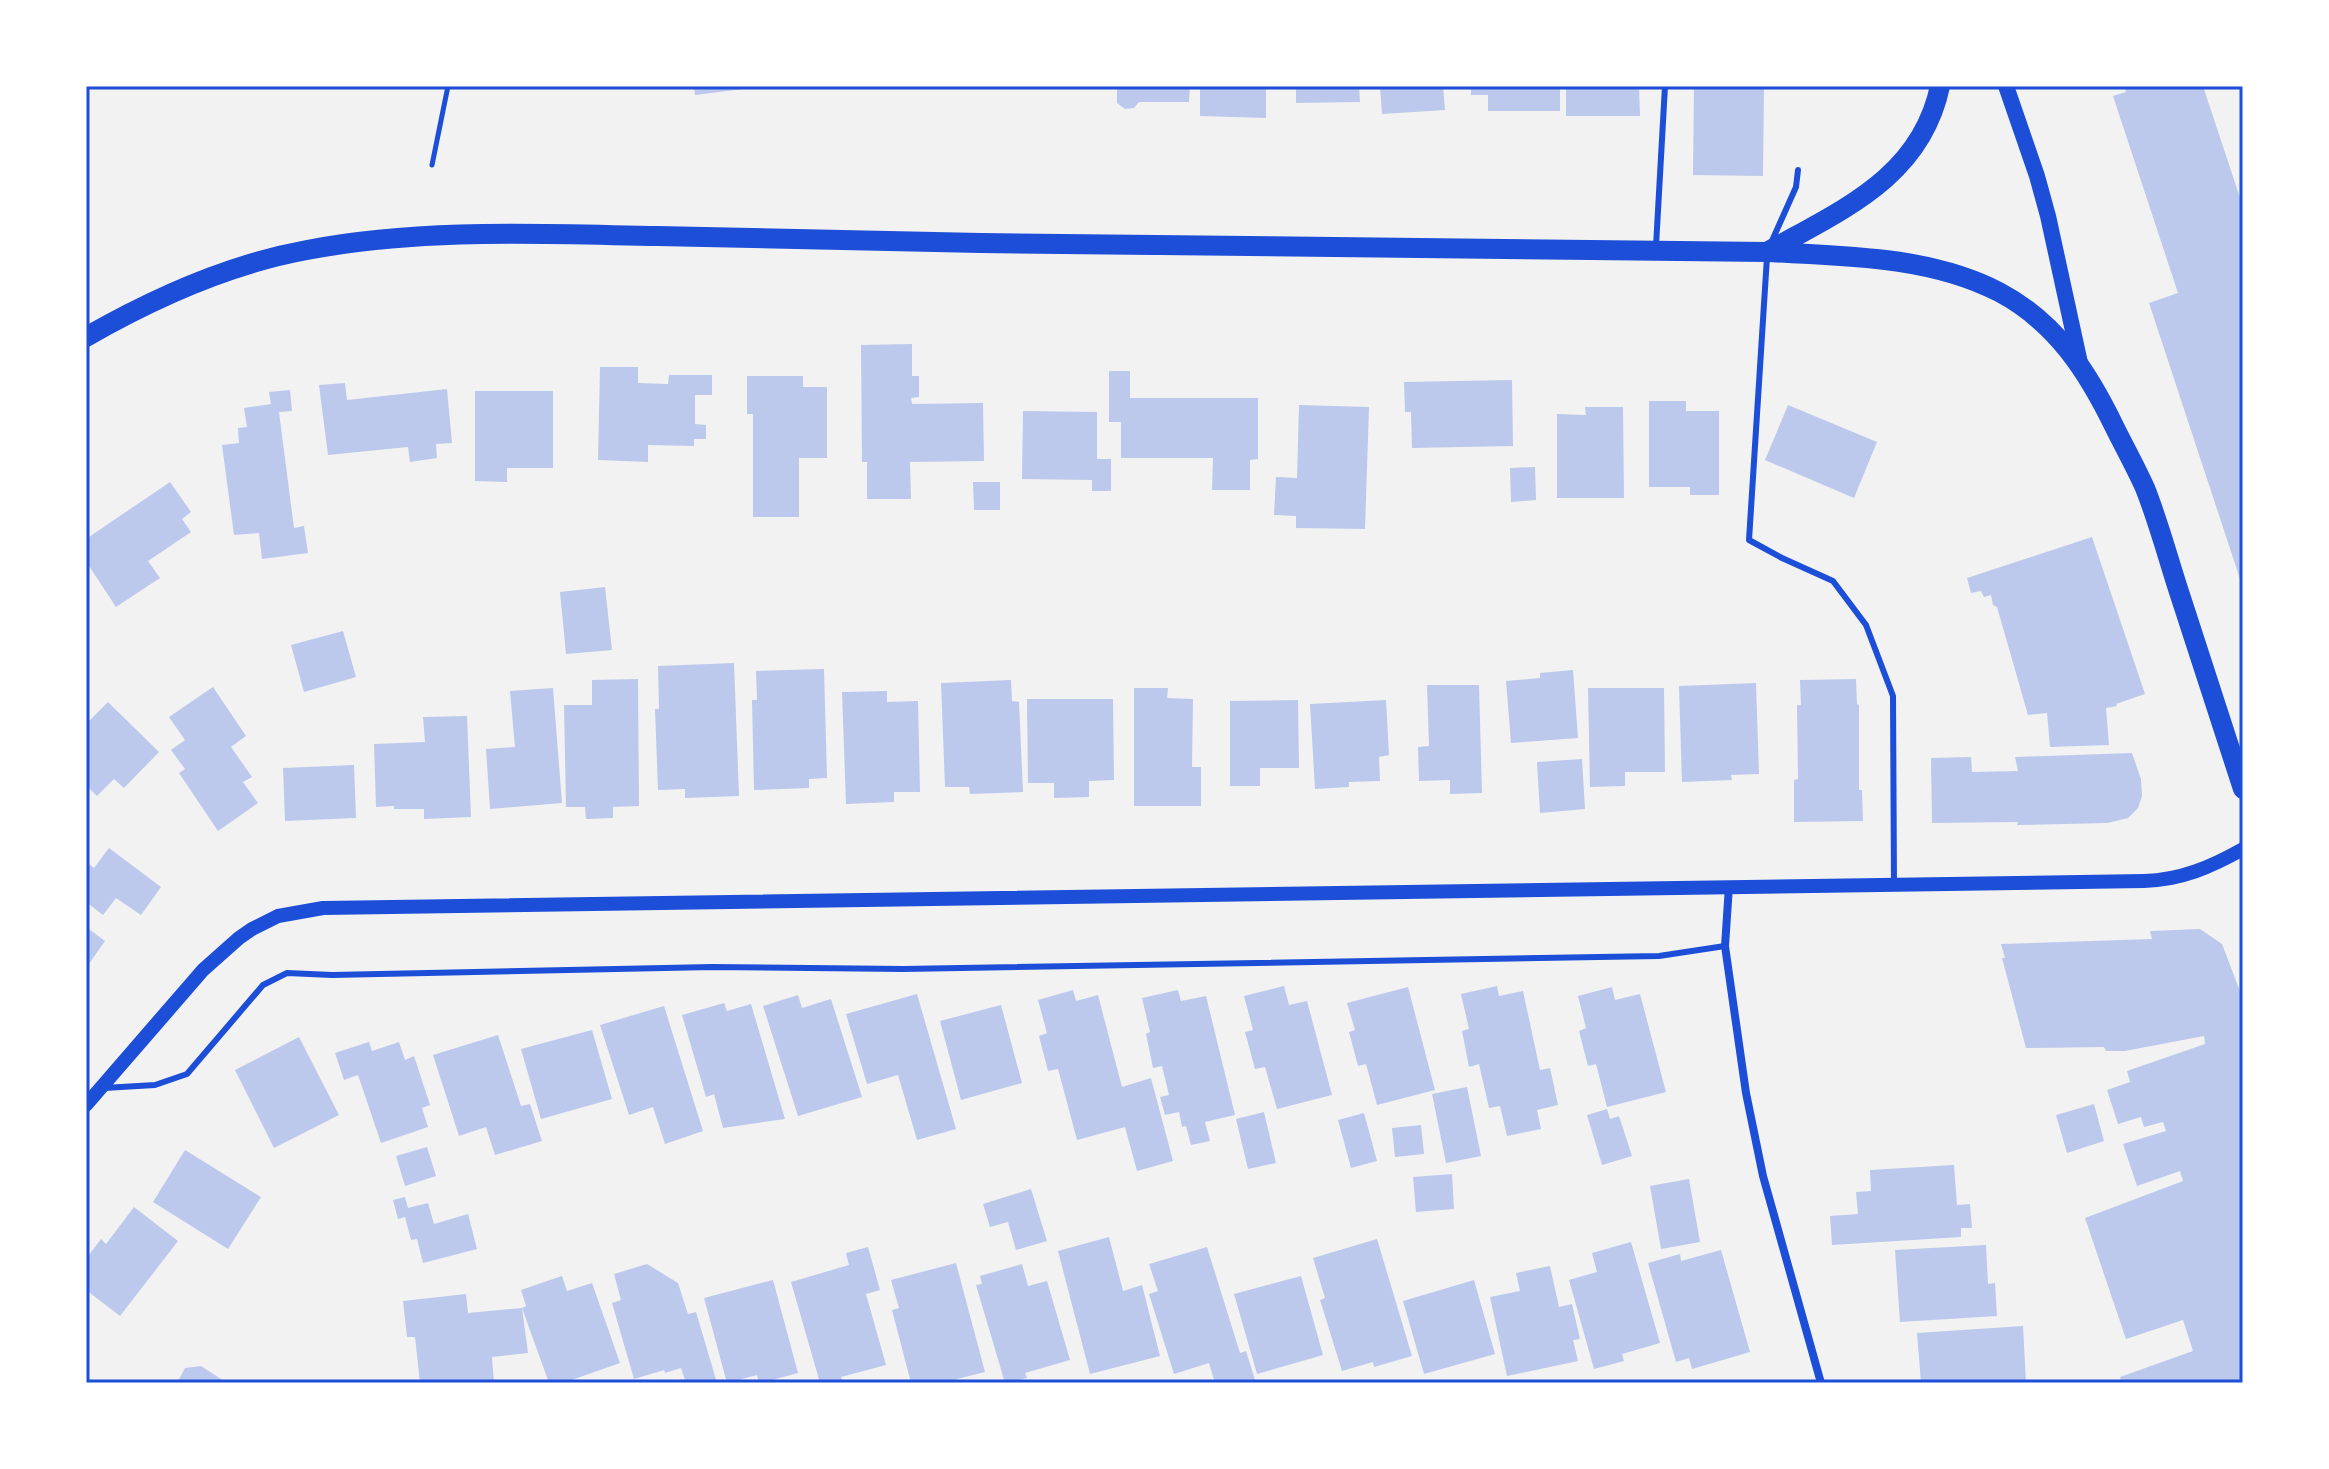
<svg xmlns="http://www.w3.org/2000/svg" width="2329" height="1469" viewBox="0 0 2329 1469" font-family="'Fira Sans Condensed',sans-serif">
<rect width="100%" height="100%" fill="#f2f2f2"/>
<path fill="#bdc9ec" d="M 694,86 L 752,86 L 752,88 L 695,95 Z
M 1117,86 L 1190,86 L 1189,102 L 1139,102 L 1134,108 L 1125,109 L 1117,103 Z
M 1200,86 L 1266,86 L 1266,118 L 1200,116 Z
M 1296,86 L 1359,86 L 1360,102 L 1296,103 Z
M 1380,86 L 1443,86 L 1445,110 L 1382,114 Z
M 1471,86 L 1560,86 L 1560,111 L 1488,111 L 1488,95 L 1471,95 Z
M 1566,86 L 1639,86 L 1640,116 L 1566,116 Z
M 1694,86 L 1764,86 L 1763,176 L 1693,175 Z
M 2124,86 L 2203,86 L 2243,207 L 2243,588 L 2149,303 L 2178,293 L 2113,96 L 2126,92 Z
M 912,344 L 912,376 L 919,376 L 919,397 L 911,398 L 912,404 L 983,403 L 984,461 L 910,462 L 911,499 L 867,499 L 867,462 L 862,462 L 861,345 Z
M 600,367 L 638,367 L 638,383 L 668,384 L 669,375 L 712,375 L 712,395 L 695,395 L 695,424 L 706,425 L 706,439 L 694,439 L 694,446 L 648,445 L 648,462 L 598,460 Z
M 1109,371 L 1130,371 L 1130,398 L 1258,398 L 1258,459 L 1250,460 L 1250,490 L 1212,490 L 1213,458 L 1121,458 L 1121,422 L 1109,422 Z
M 747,376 L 803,376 L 803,387 L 827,387 L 827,458 L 799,458 L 799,517 L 753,517 L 753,414 L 747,414 Z
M 1512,380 L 1513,446 L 1412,448 L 1411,412 L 1405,412 L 1404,382 Z
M 345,383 L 347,400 L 447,389 L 452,443 L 436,444 L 437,458 L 410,462 L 408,447 L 328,455 L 319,385 Z
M 290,390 L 292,411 L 279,412 L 294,528 L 304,526 L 308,553 L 262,559 L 259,533 L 234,535 L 222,445 L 239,443 L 238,428 L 247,427 L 244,408 L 271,404 L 269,392 Z
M 475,391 L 553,391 L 553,468 L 507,468 L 507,482 L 475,481 Z
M 1649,401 L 1686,401 L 1686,411 L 1719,411 L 1719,495 L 1690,495 L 1690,487 L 1649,487 Z
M 1299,405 L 1369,407 L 1365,529 L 1296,528 L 1296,516 L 1274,515 L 1276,477 L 1297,478 Z
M 1788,405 L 1877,442 L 1854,498 L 1765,460 Z
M 1585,407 L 1623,407 L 1624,498 L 1557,498 L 1557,414 L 1586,415 Z
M 1023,411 L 1097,412 L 1097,459 L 1111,459 L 1111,491 L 1092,491 L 1092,480 L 1022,479 Z
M 1535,467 L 1536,500 L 1511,502 L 1510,468 Z
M 170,482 L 191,512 L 182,519 L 191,532 L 148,561 L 160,578 L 116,607 L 89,566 L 86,569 L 86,539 Z
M 973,482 L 1000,482 L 1000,510 L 974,510 Z
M 2092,537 L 2145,694 L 2116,704 L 2117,706 L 2106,708 L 2109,745 L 2050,747 L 2047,713 L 2028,715 L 1997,607 L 1993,605 L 1991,595 L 1984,597 L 1981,591 L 1971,593 L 1967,578 Z
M 605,587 L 612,650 L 566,654 L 560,592 Z
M 343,631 L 356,677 L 304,692 L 291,645 Z
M 734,663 L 739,796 L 685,798 L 685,789 L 658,790 L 655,709 L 659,709 L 658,666 Z
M 824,669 L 827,778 L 809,779 L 809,788 L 754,790 L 752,700 L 757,700 L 756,671 Z
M 1573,670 L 1578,738 L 1511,743 L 1506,681 L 1540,678 L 1540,673 Z
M 638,679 L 639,806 L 613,807 L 613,818 L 586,819 L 585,807 L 566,807 L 564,705 L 592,705 L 592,680 Z
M 1856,679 L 1857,704 L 1859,705 L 1859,790 L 1862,790 L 1863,821 L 1794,822 L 1794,780 L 1798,779 L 1797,705 L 1801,705 L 1800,680 Z
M 1011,680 L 1012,701 L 1019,702 L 1023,792 L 970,794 L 969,787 L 945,787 L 941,683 Z
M 1756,683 L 1759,774 L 1731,775 L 1732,780 L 1682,782 L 1679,686 Z
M 1427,685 L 1479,685 L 1482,793 L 1450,794 L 1450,780 L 1419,781 L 1418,747 L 1429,746 Z
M 213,687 L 246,736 L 231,747 L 252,777 L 243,782 L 258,803 L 218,831 L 179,773 L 185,769 L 171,750 L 185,740 L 169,717 Z
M 553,688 L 562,803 L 490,809 L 486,749 L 515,747 L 510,691 Z
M 1134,688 L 1168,688 L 1167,698 L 1193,699 L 1192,767 L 1201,767 L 1201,806 L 1134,806 Z
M 1588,688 L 1664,688 L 1665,772 L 1625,772 L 1625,786 L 1590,787 Z
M 887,691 L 887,702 L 918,701 L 920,792 L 894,792 L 894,802 L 846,804 L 842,692 Z
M 1027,699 L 1113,699 L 1114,780 L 1089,781 L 1089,797 L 1054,798 L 1054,783 L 1028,783 Z
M 1298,700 L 1299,768 L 1260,768 L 1260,786 L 1230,786 L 1230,701 Z
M 1386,700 L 1389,755 L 1379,757 L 1380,781 L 1349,782 L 1349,787 L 1315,789 L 1310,704 Z
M 108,702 L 159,752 L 124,788 L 114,779 L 97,796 L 86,785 L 86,724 Z
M 467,716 L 471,817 L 424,819 L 424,809 L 394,809 L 394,806 L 376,807 L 374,744 L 425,742 L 423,717 Z
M 2132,753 L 2141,779 L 2142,796 L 2138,808 L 2128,818 L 2108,823 L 2017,825 L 2018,822 L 1932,823 L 1931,758 L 1971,757 L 1972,772 L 2018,771 L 2015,757 Z
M 1582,759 L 1585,809 L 1540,813 L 1537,762 Z
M 354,765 L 356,818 L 285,821 L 283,768 Z
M 109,848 L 161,887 L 141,915 L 116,898 L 103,915 L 86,902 L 86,862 L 94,868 Z
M 86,927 L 105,941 L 86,968 Z
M 2200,929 L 2222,944 L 2243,999 L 2243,1383 L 2122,1383 L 2120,1377 L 2193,1351 L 2183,1320 L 2126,1339 L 2085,1218 L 2183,1181 L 2180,1171 L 2137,1186 L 2123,1144 L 2166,1131 L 2163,1122 L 2144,1127 L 2141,1117 L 2118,1124 L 2107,1090 L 2130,1082 L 2127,1071 L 2205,1044 L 2204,1036 L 2125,1051 L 2106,1051 L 2104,1047 L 2026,1048 L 2002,958 L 2005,958 L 2001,944 L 2152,939 L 2150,931 Z
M 1284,986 L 1289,1005 L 1307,1001 L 1332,1095 L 1277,1109 L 1265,1067 L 1255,1069 L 1245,1032 L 1253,1030 L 1244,996 Z
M 1497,986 L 1499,996 L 1523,991 L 1540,1070 L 1550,1068 L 1558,1105 L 1537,1110 L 1541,1129 L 1507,1136 L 1500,1106 L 1489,1108 L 1479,1064 L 1469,1067 L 1462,1031 L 1469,1029 L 1461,994 Z
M 1408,987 L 1435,1090 L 1377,1105 L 1366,1064 L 1358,1066 L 1349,1032 L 1355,1030 L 1347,1003 Z
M 1612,987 L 1615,1000 L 1640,994 L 1666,1092 L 1607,1107 L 1596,1064 L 1588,1066 L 1579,1031 L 1586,1028 L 1578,996 Z
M 1073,990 L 1076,1001 L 1098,995 L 1122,1087 L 1151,1078 L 1173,1161 L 1137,1171 L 1125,1127 L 1077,1140 L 1058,1069 L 1048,1071 L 1039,1036 L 1047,1033 L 1038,1000 Z
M 1178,990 L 1181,1001 L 1206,996 L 1235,1115 L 1205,1122 L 1210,1141 L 1191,1145 L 1186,1126 L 1182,1127 L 1179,1112 L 1165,1115 L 1160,1097 L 1169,1095 L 1162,1066 L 1153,1068 L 1146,1034 L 1150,1032 L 1142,998 Z
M 917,994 L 956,1129 L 917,1140 L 898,1075 L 867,1084 L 846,1014 Z
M 798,995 L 802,1008 L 831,999 L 862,1097 L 798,1116 L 763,1006 Z
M 724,1003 L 727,1011 L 751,1004 L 785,1119 L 723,1128 L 714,1094 L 706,1097 L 682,1015 Z
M 1001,1005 L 1022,1083 L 961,1100 L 940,1021 Z
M 664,1006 L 703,1131 L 665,1144 L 653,1107 L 629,1115 L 600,1025 Z
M 592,1030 L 612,1099 L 541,1119 L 521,1049 Z
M 498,1035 L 521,1106 L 530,1104 L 542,1141 L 495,1155 L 486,1127 L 459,1136 L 433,1055 Z
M 299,1037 L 339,1115 L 274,1148 L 235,1070 Z
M 369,1042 L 372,1051 L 399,1042 L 405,1060 L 414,1056 L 430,1105 L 422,1108 L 428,1127 L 381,1143 L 358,1075 L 344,1080 L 335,1053 Z
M 1467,1087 L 1481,1156 L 1446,1163 L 1432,1094 Z
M 2094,1104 L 2104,1141 L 2067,1153 L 2056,1115 Z
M 1607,1109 L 1610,1119 L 1619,1116 L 1632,1156 L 1602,1165 L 1587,1115 Z
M 1264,1112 L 1276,1163 L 1248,1169 L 1236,1119 Z
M 1364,1113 L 1377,1161 L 1351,1168 L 1338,1120 Z
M 1421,1125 L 1424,1154 L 1395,1157 L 1392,1128 Z
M 427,1147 L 436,1176 L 405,1186 L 396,1156 Z
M 185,1150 L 261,1197 L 228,1249 L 153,1202 Z
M 1954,1165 L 1957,1205 L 1970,1204 L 1972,1228 L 1961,1228 L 1961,1237 L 1832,1245 L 1830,1216 L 1858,1214 L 1856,1192 L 1871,1191 L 1870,1170 Z
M 1452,1174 L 1454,1209 L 1416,1212 L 1413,1177 Z
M 1689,1179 L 1700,1242 L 1661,1249 L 1650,1186 Z
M 1031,1189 L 1047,1241 L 1016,1250 L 1008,1222 L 990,1227 L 983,1204 Z
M 405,1197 L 408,1208 L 428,1203 L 434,1224 L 468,1214 L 477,1249 L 423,1263 L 417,1239 L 411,1240 L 405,1217 L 398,1219 L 393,1200 Z
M 134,1207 L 178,1241 L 120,1316 L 86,1290 L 86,1259 L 101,1239 L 106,1244 Z
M 1109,1237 L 1123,1291 L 1142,1285 L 1160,1356 L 1090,1374 L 1058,1251 Z
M 1377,1239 L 1412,1356 L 1374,1367 L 1373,1362 L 1342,1371 L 1320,1300 L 1325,1298 L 1313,1258 Z
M 1631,1242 L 1660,1343 L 1622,1354 L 1624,1361 L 1594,1369 L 1569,1280 L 1597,1272 L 1592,1253 Z
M 1986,1245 L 1988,1284 L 1995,1283 L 1997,1316 L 1900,1322 L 1895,1250 Z
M 868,1247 L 880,1290 L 866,1294 L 886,1365 L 841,1377 L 843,1383 L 820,1383 L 791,1282 L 849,1265 L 846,1253 Z
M 1207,1247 L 1240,1353 L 1246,1351 L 1256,1383 L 1215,1383 L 1209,1363 L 1174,1374 L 1149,1294 L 1158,1291 L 1149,1264 Z
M 1721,1250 L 1750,1352 L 1692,1369 L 1689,1358 L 1676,1362 L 1648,1263 L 1680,1254 L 1681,1261 Z
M 956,1263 L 985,1372 L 941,1383 L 911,1383 L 892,1310 L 899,1308 L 891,1280 Z
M 647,1264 L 678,1283 L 688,1314 L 696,1312 L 717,1383 L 686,1383 L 681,1368 L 665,1373 L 664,1370 L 634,1379 L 612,1303 L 621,1300 L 614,1274 Z
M 1022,1264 L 1028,1286 L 1047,1281 L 1070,1360 L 1025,1373 L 1027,1378 L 1005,1383 L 976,1285 L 982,1284 L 980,1276 Z
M 1550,1266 L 1559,1307 L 1572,1304 L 1580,1339 L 1573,1340 L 1578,1361 L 1507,1376 L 1490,1297 L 1520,1291 L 1516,1273 Z
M 562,1276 L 567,1291 L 592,1283 L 620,1363 L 563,1383 L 549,1383 L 522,1308 L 526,1306 L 521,1290 Z
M 1301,1276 L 1323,1355 L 1257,1374 L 1234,1294 Z
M 773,1280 L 798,1373 L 761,1383 L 759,1383 L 757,1375 L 727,1383 L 704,1298 Z
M 1474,1280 L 1495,1354 L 1424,1374 L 1403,1301 Z
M 466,1294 L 468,1313 L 522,1308 L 528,1353 L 492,1357 L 494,1383 L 420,1383 L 415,1337 L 407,1337 L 403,1301 Z
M 2023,1326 L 2026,1383 L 1921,1383 L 1917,1333 Z
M 201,1366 L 227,1383 L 177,1383 L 185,1368 Z"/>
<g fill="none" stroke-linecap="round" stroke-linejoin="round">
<path stroke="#1d4ed8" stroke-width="5" d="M 432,165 L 448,86"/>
<path stroke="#1d4ed8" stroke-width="6" d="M 1771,243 L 1796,187 L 1798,170
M 1656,246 L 1665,86
M 1767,257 L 1749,540 L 1782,558 L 1833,581 L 1866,625 L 1893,696 L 1894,885
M 104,1088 L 155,1085 L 187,1074 L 263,985 L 287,973 L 332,975 L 712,967 L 903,969 L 1659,956 L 1725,946"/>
<path stroke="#1d4ed8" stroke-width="8" d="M 1729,886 L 1725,946 L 1746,1093 L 1763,1176 L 1821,1383"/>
<path stroke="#1d4ed8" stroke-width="14" d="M 86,1105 L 203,970 L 239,938 L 252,929 L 278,916 L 323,908 L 2144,881 C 2181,880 2211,867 2243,849"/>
<path stroke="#1d4ed8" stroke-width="16" d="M 2006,86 L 2037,176 L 2048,216 L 2080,363"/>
<path stroke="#1d4ed8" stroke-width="20" d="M 1767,252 C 1841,210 1921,178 1940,86
M 86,337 C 154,298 230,264 307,250 C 422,228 541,234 657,236 C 765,238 873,241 981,243 C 1243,247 1505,251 1767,252 C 1844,256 1930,256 1999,292 C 2056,322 2088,372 2115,428 C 2125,448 2136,468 2145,488 C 2159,523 2169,562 2181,598 C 2202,661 2222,725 2243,789"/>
</g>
<rect width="2329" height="1469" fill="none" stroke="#ffffff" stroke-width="176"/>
<rect x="88" y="88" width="2153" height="1293" fill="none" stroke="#1d4ed8" stroke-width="3"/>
</svg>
